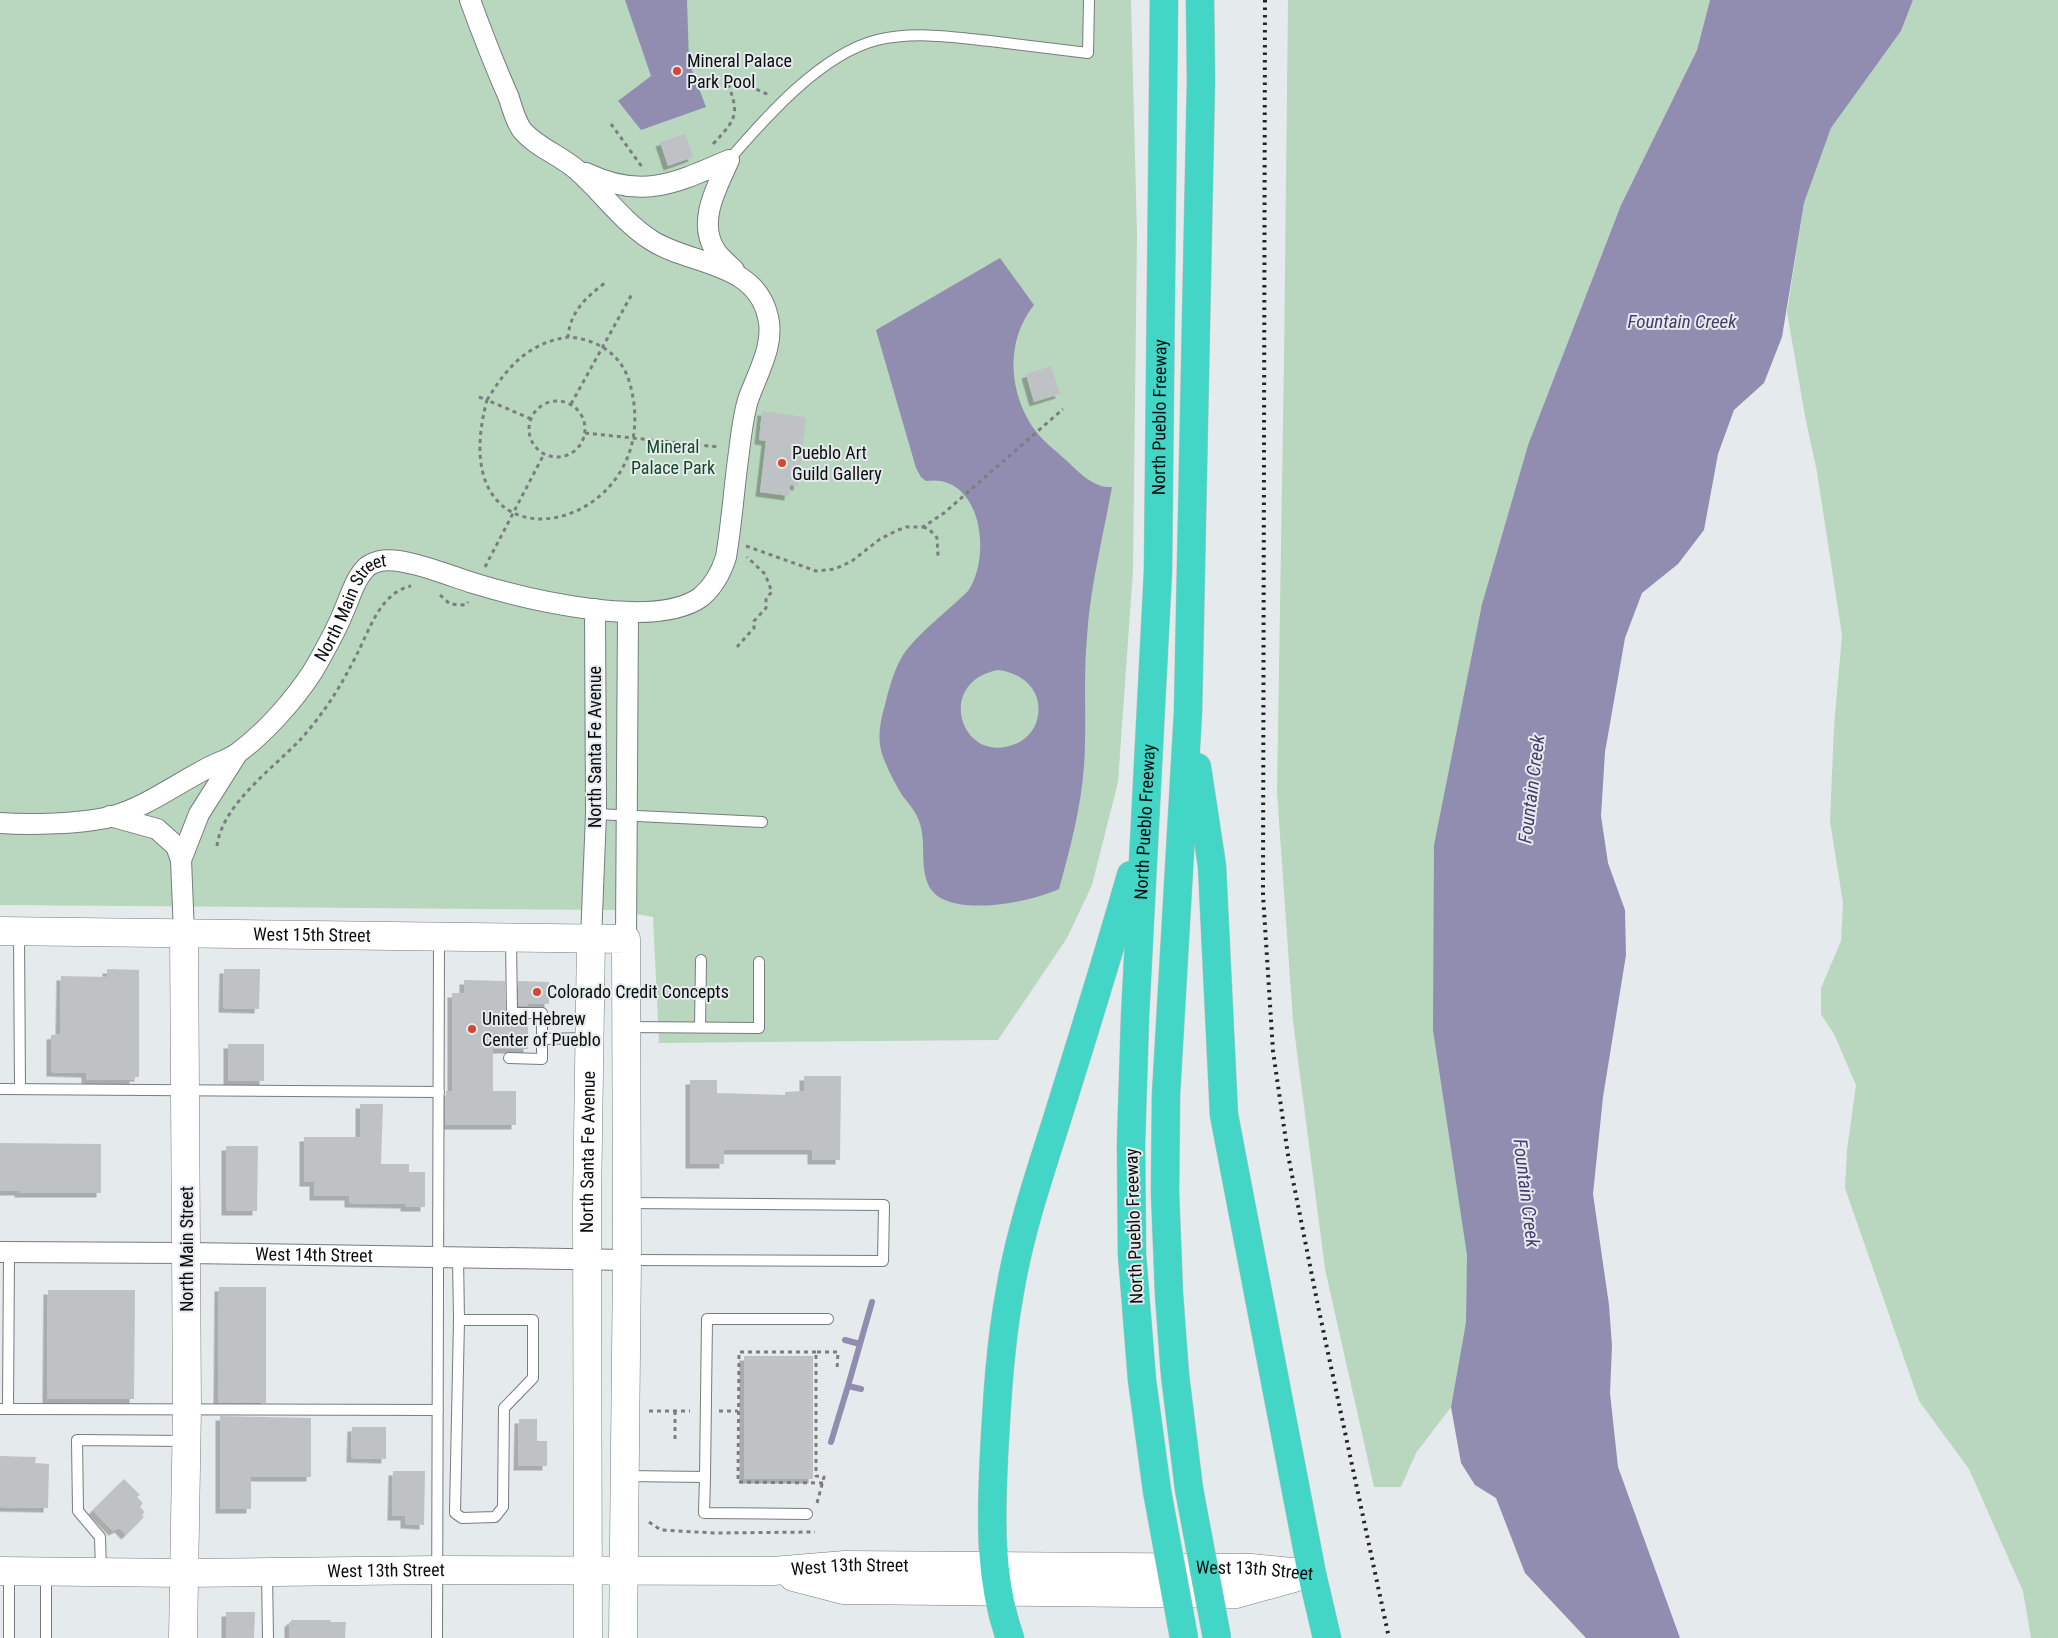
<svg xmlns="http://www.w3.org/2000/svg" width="2058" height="1638" viewBox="0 0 2058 1638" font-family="'Roboto Condensed',sans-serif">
<defs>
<filter id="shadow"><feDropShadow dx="-4.5" dy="4.5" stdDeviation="0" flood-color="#0004"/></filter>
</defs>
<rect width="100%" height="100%" fill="#e5eaec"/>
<path fill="#b9d7be" d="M 0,0 L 1131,0 L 1137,235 L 1133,570 L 1118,782 L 1092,885 L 1067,938 L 998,1040 L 659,1043 L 653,917 L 614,910 L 0,905 Z
M 1288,0 L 1710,0 L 1697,50 L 1621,205 L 1528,445 L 1482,604 L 1466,1322 L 1451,1407 L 1416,1453 L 1401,1487 L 1374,1487 L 1325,1269 L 1293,1021 L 1277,792 L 1284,361 Z
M 1913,0 L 2058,0 L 2058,1638 L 2031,1638 L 2023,1591 L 1969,1469 L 1919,1401 L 1845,1188 L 1847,1150 L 1856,1085 L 1834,1034 L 1821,1014 L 1821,988 L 1841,941 L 1843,903 L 1830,821 L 1834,727 L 1842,635 L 1817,472 L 1805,416 L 1787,312 L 1804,203 L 1831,128 L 1901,31 Z"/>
<path fill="#908db1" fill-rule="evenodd" d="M 625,0 L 687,0 L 689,62 L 706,107 L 641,130 L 618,101 L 651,76 Z
M 1710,0 L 1913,0 L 1901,31 L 1831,128 L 1804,203 L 1782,337 L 1764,383 L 1734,410 L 1718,454 L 1704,530 L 1678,564 L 1642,593 L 1625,638 L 1605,752 L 1601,816 L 1608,863 L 1625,910 L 1626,955 L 1603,1097 L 1593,1194 L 1609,1305 L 1612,1346 L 1610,1393 L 1618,1467 L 1680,1638 L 1586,1638 L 1525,1573 L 1496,1498 L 1475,1485 L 1461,1463 L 1451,1407 L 1466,1322 L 1467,1255 L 1433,1030 L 1434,845 L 1482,604 L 1528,445 L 1621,205 L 1697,50 Z
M 1000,258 L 1034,305 C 1006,340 1008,389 1032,426 C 1041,440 1055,450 1067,461 C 1080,473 1093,488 1112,487 C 1103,537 1090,587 1087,637 C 1083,680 1087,723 1084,766 C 1081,808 1070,849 1059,889 C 1032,902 943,921 928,884 C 920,865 926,843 920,824 C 917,813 909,804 902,795 C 894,782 887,768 882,754 C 877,738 880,721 885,705 C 889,688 894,670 903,655 C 918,633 948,611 968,591 C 992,557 982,473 926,481 L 921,477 L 916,468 L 876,330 ZM 998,670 C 1025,673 1046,694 1036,723 C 1033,732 1024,741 1015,744 C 961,766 934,682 998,670 Z"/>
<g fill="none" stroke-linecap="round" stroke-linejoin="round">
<path stroke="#908db1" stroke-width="6" d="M 845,1340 L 860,1344
M 861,1389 L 848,1386 L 872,1302
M 831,1442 L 848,1386"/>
</g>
<path fill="#bfc2c5" filter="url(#shadow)" d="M 685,134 L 693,157 L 668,166 L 660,142 Z
M 1051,366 L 1060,394 L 1034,402 L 1026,374 Z
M 762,411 L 806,417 L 798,486 L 790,485 L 789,496 L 760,492 L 766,441 L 759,440 Z
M 107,969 L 139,970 L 139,1077 L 134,1077 L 134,1080 L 91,1080 L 86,1079 L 86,1073 L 51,1072 L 51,1035 L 60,1034 L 61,976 L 107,977 Z
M 224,969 L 260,969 L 259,1009 L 223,1008 Z
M 464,980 L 505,981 L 506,1017 L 512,1020 L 528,1020 L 528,1049 L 493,1049 L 493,1091 L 516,1091 L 516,1125 L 445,1125 L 446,1091 L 452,1091 L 452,993 L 464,993 Z
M 518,981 L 549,982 L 549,1004 L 528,1003 L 528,1006 L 519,1006 Z
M 228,1044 L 264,1044 L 264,1081 L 228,1081 Z
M 804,1076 L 841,1076 L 840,1160 L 812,1160 L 812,1150 L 724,1150 L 724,1164 L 690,1164 L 690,1080 L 717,1080 L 717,1093 L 785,1095 L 785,1092 L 804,1091 Z
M 360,1104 L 383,1104 L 381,1164 L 409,1164 L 409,1172 L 425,1172 L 425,1207 L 405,1207 L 405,1204 L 349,1203 L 349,1196 L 314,1196 L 314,1182 L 304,1182 L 304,1137 L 360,1137 Z
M 0,1143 L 101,1144 L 101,1193 L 19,1193 L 19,1191 L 0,1191 Z
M 226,1146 L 258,1146 L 257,1211 L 226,1211 Z
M 219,1287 L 266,1287 L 266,1403 L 218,1403 Z
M 48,1290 L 135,1290 L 134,1399 L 47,1399 Z
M 744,1356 L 813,1356 L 813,1479 L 744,1479 Z
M 220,1416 L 311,1418 L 311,1477 L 251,1477 L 251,1509 L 220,1509 Z
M 519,1419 L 537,1419 L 537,1441 L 547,1441 L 547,1466 L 518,1466 Z
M 352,1427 L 386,1427 L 386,1459 L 351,1458 Z
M 0,1456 L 36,1457 L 35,1463 L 49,1464 L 48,1508 L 0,1507 Z
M 393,1471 L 425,1471 L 424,1525 L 405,1524 L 405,1516 L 392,1516 Z
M 124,1479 L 140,1495 L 137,1497 L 143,1503 L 140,1507 L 145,1512 L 142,1515 L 144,1517 L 126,1535 L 119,1528 L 113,1531 L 93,1510 Z
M 226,1612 L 255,1612 L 254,1638 L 226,1638 Z
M 291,1620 L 331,1620 L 330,1622 L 346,1622 L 345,1638 L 289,1638 L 289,1622 L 291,1622 Z"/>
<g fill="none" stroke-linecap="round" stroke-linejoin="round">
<defs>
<path id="lane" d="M 729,160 C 765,118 821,54 877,40 C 914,31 953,37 990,41 C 1022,45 1055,49 1088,53 L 1089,0
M 596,814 L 762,822
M 19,933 L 20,1089
M 511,939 L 512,1013 L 542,1013 L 542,1039 L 587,1038
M 627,1027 L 759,1028 L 759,962
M 700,1028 L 701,960
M 509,1058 L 542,1059 L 542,1039
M 0,1089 L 439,1092
M 458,1257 L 459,1320 L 533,1320 L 533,1378 L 504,1408 L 503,1507 L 495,1517 L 462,1518 L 455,1513 L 459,1320
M 628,1260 L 883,1261 L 884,1205 L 628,1203
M 0,1409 L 438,1410
M 8,1409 L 9,1252
M 626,1476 L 705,1477 L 704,1513 L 807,1514
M 705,1477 L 707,1319 L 828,1319
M 101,1571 L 100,1537 L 78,1511 L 77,1440 L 185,1441
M 9,1572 L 9,1638
M 46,1573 L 46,1638
M 267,1573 L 268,1638
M 437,1638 L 439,937"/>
<g id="street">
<path d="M 586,173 C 642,200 676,183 729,160 C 717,187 697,221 715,250 C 719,257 728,264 734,270"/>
<path d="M 110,816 L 157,829 L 176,846 L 181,860 L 184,933"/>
<path id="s1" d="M 0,823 C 29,825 81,824 110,817 C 144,808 173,786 204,770 C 215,763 229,760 239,752 C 266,732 295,699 313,671 C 324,652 335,633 343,613 C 350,598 355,577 368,566 C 371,564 376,562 380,561 C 403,556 450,576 473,583 C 525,599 654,631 701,597 C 714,586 721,573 726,557 C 732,522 734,487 739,452 C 741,435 743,417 748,400 C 757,374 775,345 768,317 C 756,261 689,265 651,240 C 622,221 602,192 577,170 C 560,155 536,147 522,130 C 516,122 512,108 509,98 C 495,66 482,33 470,0"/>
<path d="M 181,860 L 199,814 L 237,754"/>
<path d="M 591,939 L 596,814 L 595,609"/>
<path d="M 626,939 L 628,612"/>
<path id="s2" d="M 0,1252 L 187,1253 L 627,1260"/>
</g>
<g id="secondary">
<path id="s3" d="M 0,931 L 626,939 L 627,1260 L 623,1638"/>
<path id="s4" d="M 0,1571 L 183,1573 L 437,1570 L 773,1571 L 845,1565 L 1251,1568 L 1312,1574"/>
<path d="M 793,1577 L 843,1590 L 1236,1594 L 1294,1578"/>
<path d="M 183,1638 L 187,1409 L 184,933"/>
<path id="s5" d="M 588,1638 L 587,1203 L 591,939"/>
</g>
<g id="highway">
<path d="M 1197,767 L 1212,866 L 1224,1115 L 1312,1574 L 1327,1638"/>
<path d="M 1189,1489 L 1175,1375 L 1169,1294 L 1165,1192 L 1166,1095 L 1188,712 L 1201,79 L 1200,0"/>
<path id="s6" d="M 1157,1491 L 1142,1380 L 1132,1254 L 1131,1144 L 1135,1017 L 1158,571 L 1164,0"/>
<path d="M 1010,1638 C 989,1579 991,1517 994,1455 C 997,1400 1000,1345 1010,1291 C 1020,1231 1040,1173 1058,1116 C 1083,1036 1108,956 1131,875"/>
</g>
</defs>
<use href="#lane" stroke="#777c7e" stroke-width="12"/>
<use href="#street" stroke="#777c7e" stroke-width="22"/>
<use href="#secondary" stroke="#777c7e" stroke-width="29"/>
<use href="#highway" stroke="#c5c5c5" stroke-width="29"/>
<path stroke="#7b7e80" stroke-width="3" stroke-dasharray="4 4" stroke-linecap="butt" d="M 611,124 L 642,167
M 713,144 C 741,115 738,112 725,75 L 769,95
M 479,397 L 487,400 C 437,586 671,533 630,384 C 622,354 597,339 568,337 C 570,312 586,297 605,283
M529 429a28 28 0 1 1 56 0a28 28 0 1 1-56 0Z
M 571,404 L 632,294
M 531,419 L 487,400 C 507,367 528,343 568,337
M 585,433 L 719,447
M 923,527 L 929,529 L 937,538 L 938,556
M 746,546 L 816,571 L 835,569 L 852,561 L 880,539 L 898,530 L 906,527 L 923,527 L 944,513 L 1063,409
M 485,567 L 544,454
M 440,595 L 450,604 L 466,605 L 468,602
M 737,647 L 754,628 L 754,621 L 766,608 L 766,598 L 772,592 L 765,574 L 747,557
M 217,846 C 222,805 272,769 300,740 C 308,731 317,720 324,710 C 337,692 347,674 357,654 C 370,629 380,593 411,586
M 816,1352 L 739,1352 L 738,1482 L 823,1483
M 649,1411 L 690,1411
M 719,1411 L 738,1411
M 675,1439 L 675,1411
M 817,1503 L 824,1477 L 816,1476 L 816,1352 L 838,1352 L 837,1370
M 649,1522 L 661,1530 L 714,1533 L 815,1532"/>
<use href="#lane" stroke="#fff" stroke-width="10"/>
<use href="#street" stroke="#fff" stroke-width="20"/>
<use href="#secondary" stroke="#fff" stroke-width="28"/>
<use href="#highway" stroke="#43d5c6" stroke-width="28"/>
<path stroke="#222425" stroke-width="4" stroke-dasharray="2.5 5" stroke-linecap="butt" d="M 1265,0 L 1263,895 L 1273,1051 L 1288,1155 L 1318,1306 L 1389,1638"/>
<defs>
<path id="highway-bridge" d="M 1189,1489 L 1217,1638
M 1157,1491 L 1184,1638"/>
</defs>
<use href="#highway-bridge" stroke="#c5c5c5" stroke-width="29" stroke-linecap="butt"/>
<use href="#highway-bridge" stroke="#43d5c6" stroke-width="28"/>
</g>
<g fill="#d44831" stroke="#e5eaec" stroke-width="2">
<circle cx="677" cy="71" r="5"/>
<circle cx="782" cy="463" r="5"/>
<circle cx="537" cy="992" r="5"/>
<circle cx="472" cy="1029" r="5"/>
</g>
<g text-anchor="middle" stroke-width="4" stroke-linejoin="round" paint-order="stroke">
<g font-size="18" fill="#0c0d0e" stroke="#e5eaec" text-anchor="start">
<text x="687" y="67">Mineral Palace<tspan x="687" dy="21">Park Pool</tspan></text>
<text x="792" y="459">Pueblo Art<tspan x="792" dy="21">Guild Gallery</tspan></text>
<text x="547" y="998">Colorado Credit Concepts</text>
<text x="482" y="1025">United Hebrew<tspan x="482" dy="21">Center of Pueblo</tspan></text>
</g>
<g font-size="18" fill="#0c0d0e" stroke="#e5eaec">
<text dy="6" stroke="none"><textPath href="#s6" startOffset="1076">North Pueblo Freeway</textPath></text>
<text dy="6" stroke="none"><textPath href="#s1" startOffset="441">North Main Street</textPath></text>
<text transform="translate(595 747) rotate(-90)" y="6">North Santa Fe Avenue</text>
<text dy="6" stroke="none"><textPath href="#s6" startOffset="671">North Pueblo Freeway</textPath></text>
<text dy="6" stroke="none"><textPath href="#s3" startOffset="312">West 15th Street</textPath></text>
<text dy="6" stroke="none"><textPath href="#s5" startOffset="486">North Santa Fe Avenue</textPath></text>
<text transform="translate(1134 1226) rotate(-92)" y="6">North Pueblo Freeway</text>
<text transform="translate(187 1249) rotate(-90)" y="6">North Main Street</text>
<text dy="6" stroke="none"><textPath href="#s2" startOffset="314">West 14th Street</textPath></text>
<text dy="6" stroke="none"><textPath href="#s4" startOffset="850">West 13th Street</textPath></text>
<text dy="6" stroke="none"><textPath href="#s4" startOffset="386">West 13th Street</textPath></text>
<text dy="6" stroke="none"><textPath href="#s4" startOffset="1255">West 13th Street</textPath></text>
</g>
<g font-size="18" fill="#134a26" stroke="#e5eaec">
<text x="673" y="453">Mineral<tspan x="673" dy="21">Palace Park</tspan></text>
</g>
<g font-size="19" font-style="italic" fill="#433c6e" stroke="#e5eaec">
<text x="1682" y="328">Fountain Creek</text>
<text transform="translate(1531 789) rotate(-83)" y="7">Fountain Creek</text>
<text transform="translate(1527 1193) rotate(83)" y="7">Fountain Creek</text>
</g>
</g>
</svg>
